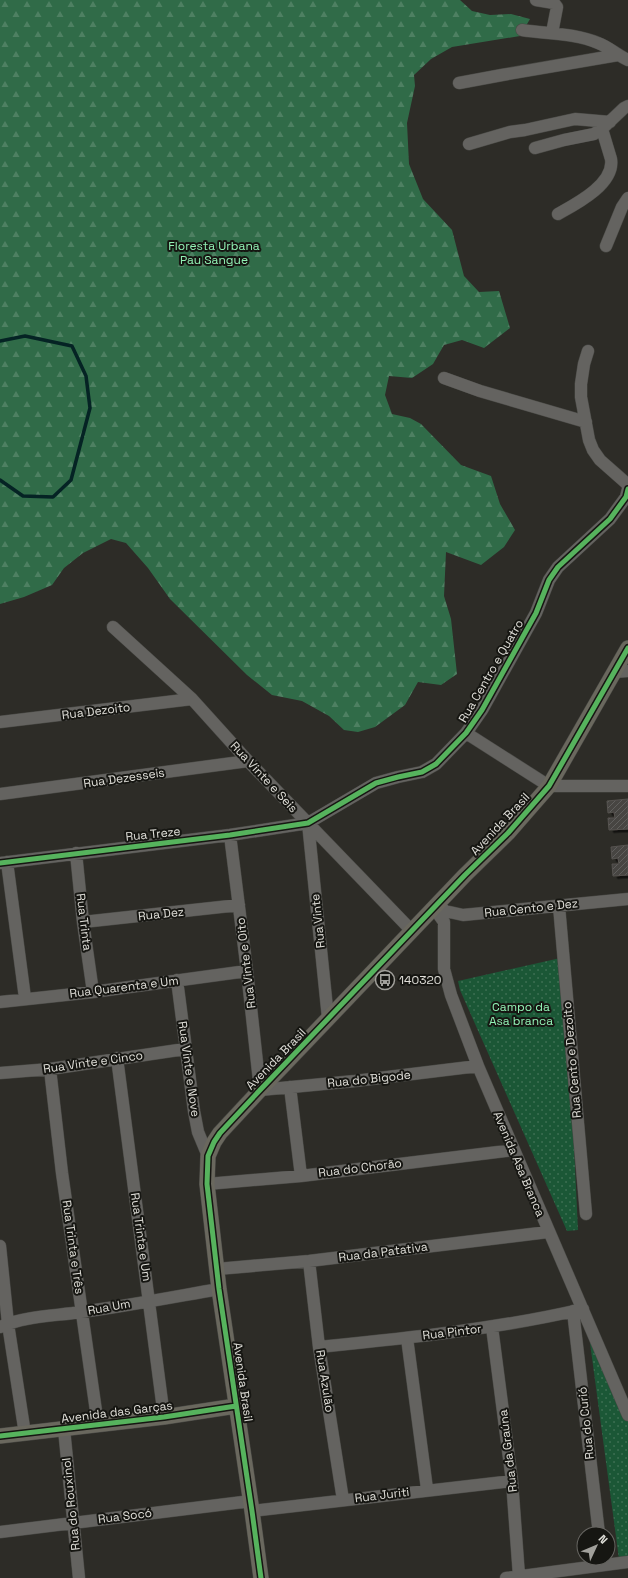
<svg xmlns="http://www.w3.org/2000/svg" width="628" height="1578" viewBox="0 0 628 1578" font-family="'Space Grotesk',sans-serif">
<defs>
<pattern id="forest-firs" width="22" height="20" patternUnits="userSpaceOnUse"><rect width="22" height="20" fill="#306b48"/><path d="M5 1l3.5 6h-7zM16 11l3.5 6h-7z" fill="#4e8062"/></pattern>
<pattern id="park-dots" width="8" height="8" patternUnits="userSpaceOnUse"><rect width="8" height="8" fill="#1b5736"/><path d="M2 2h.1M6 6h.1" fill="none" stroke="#3c6f52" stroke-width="1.8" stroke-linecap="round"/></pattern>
<pattern id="building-hatch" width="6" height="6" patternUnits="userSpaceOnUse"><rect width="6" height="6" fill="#474542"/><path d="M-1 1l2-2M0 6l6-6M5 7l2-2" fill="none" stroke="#615f5d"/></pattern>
<filter id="shadow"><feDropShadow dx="4.5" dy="2.5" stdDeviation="0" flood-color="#0009"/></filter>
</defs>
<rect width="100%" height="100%" fill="#2d2c27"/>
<path fill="url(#forest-firs)" d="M 0,0 L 460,0 L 472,11 L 490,15 L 511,14 L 530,19 L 520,36 L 452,47 L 431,59 L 414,75 L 415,86 L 407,123 L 409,164 L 423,199 L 452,230 L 464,276 L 479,292 L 499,291 L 510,328 L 484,348 L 462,340 L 444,345 L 433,364 L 412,378 L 389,376 L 385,395 L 392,414 L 410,418 L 421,424 L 461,465 L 491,476 L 500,504 L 515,530 L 504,547 L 481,565 L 446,552 L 444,596 L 451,619 L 457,674 L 441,685 L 418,682 L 405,705 L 375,727 L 358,732 L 344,730 L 329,716 L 302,701 L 272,695 L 247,675 L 170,599 L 148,568 L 126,543 L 111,539 L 83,553 L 64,568 L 52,585 L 24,597 L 0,604 Z"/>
<path fill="url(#park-dots)" d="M 565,957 L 578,1230 L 567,1231 L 460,990 L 458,981 Z
M 588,1328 L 628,1417 L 628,1557 L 619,1559 Z"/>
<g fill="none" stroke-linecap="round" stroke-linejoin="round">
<path stroke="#052324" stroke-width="3.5" d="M 0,341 L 25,336 L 72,346 L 86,376 L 90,408 L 71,480 L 53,497 L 23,496 L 0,480"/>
</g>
<path fill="url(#building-hatch)" stroke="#565350" filter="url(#shadow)" d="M 628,799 L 628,829 L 609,830 L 608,818 L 615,818 L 614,812 L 608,813 L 607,801 Z
M 628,845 L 628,875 L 613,876 L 612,864 L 619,864 L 618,858 L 612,859 L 611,847 Z"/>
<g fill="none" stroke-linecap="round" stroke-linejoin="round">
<defs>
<path id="minor" d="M 536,0 L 554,3 L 557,7 L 552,33
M 522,30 C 547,34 574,33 598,43 C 609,47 617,55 628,60
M 459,83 L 502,75 L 618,55
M 469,144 L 510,132 L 525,130 L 575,119 L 610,122
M 535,148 L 564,140 L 594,134 L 605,126 L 624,108 L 628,106
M 558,214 C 576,204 615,184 611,159 L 602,129
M 606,246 L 622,207 L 628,198
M 588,351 L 584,364 L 581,384 L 581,397 L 589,440 L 593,450 L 600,460 L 626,483 L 628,486
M 444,378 L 480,391 L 586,422
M 113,627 L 192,699 L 248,761 L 412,931
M 614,672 L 628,671
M 0,722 L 192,699
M 466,733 L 549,786 L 628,786
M 0,794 L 248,761
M 308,823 L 328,1018
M 230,835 L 247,971 L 260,1090 L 355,1081 L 478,1066
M 76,853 L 83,922 L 93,992
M 7,862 L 25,998
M 0,863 L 230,835 L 308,823 L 376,783 L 398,777 L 422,772 L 436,764 L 466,733 L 482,710 L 536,613 L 549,580 L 558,567 L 610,519 L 626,497 L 628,489
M 438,904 L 445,911 L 463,915 L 628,899
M 559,906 L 586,1214
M 434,908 L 444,922 L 444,969 L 451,995 L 478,1066 L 628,1415
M 83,922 L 239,905
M 177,980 L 194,1111 L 198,1132 L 208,1156
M 0,1002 L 93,992 L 247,971
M 117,1058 L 164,1417
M 50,1069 L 62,1173 L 98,1425
M 0,1073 L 50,1069 L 185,1049
M 290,1087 L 301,1176
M 207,1184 L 301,1176 L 514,1150
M 0,1246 L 8,1324 L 25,1434
M 309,1261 L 319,1347 L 343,1500
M 217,1269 L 309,1261 L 548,1232
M 573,1311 L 599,1534
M 0,1327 C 25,1316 54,1316 81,1312 C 127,1306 173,1297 219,1289
M 492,1327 L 512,1481 L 519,1576
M 407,1338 L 427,1489
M 319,1347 C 408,1338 497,1329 583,1309
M 64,1429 L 79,1578
M 252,1511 L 512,1481
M 0,1532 L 251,1501
M 506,1578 L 628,1562"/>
<path id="major" d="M 0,1436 L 164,1417 L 236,1406
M 261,1578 L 252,1511 L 219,1289 L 207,1184 L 208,1156 L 214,1142 L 220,1133 L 260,1090 L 465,875 L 508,833 L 549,786 L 628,648"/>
</defs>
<use href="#minor" stroke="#494945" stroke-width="13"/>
<use href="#major" stroke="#494945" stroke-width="16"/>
<use href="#minor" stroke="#646360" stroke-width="12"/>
<use href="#major" stroke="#6a685e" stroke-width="15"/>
<defs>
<path id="cycleway" d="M 0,863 L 230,835 L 308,823 L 376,783 L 398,777 L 422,772 L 436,764 L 466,733 L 482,710 L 536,613 L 549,580 L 558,567 L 610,519 L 626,497 L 628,489
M 0,1436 L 164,1417 L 236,1406
M 261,1578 L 252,1511 L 219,1289 L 207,1184 L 208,1156 L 214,1142 L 220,1133 L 260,1090 L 465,875 L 508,833 L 549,786 L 628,648"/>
</defs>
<use href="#cycleway" stroke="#161612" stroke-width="8"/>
<use href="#cycleway" stroke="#56b35d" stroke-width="5"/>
</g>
<defs>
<symbol id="bus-ring" viewBox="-11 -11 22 22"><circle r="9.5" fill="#161612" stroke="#a1a09b" stroke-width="1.5"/><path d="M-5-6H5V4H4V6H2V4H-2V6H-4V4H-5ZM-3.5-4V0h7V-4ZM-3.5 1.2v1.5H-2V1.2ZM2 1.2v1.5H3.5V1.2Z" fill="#a1a09b"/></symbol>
</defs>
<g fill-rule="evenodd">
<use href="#bus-ring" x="374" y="969" width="22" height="22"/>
</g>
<g text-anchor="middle" stroke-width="4" stroke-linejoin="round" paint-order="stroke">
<g font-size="12" fill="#92f2b5" stroke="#161612">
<text x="214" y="250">Floresta Urbana<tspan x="214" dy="14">Pau Sangue</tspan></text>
<text x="521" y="1011">Campo da<tspan x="521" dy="14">Asa branca</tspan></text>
</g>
<g font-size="12" fill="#e0dfd9" stroke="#161612">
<text transform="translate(491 671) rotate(-60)" y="4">Rua Centro e Quatro</text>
<text transform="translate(96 711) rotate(-7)" y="4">Rua Dezoito</text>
<text transform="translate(264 777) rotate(47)" y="4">Rua Vinte e Seis</text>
<text transform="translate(124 778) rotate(-8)" y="4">Rua Dezesseis</text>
<text transform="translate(500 824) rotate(-47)" y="4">Avenida Brasil</text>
<text transform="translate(153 834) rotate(-6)" y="4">Rua Treze</text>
<text transform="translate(531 908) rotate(-6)" y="4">Rua Cento e Dez</text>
<text transform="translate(161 914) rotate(-6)" y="4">Rua Dez</text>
<text transform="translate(318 921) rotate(-96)" y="4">Rua Vinte</text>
<text transform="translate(84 922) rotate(83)" y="4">Rua Trinta</text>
<text transform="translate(246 963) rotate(-97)" y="4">Rua Vinte e Oito</text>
<text transform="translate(124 987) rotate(-7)" y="4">Rua Quarenta e Um</text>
<text transform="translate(276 1059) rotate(-46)" y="4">Avenida Brasil</text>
<text transform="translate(572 1060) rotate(-95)" y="4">Rua Cento e Dezoito</text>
<text transform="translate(93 1062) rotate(-8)" y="4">Rua Vinte e Cinco</text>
<text transform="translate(189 1069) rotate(82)" y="4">Rua Vinte e Nove</text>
<text transform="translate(369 1079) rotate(-6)" y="4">Rua do Bigode</text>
<text transform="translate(519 1164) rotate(67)" y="4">Avenida Asa Branca</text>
<text transform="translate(360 1168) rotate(-7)" y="4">Rua do Chorão</text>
<text transform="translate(141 1237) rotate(82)" y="4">Rua Trinta e Um</text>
<text transform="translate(73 1247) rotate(82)" y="4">Rua Trinta e Três</text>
<text transform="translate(383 1252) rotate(-7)" y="4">Rua da Patativa</text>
<text transform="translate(109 1307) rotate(-10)" y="4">Rua Um</text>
<text transform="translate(452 1332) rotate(-7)" y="4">Rua Pintor</text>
<text transform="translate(325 1381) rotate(81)" y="4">Rua Azulão</text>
<text transform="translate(243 1382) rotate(82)" y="4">Avenida Brasil</text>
<text transform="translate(117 1412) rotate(-7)" y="4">Avenida das Garças</text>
<text transform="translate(586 1423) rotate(-96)" y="4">Rua do Curió</text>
<text transform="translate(508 1451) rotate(-97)" y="4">Rua da Graúna</text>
<text transform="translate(382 1495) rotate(-7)" y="4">Rua Juriti</text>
<text transform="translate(71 1504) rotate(-96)" y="4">Rua do Rouxinol</text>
<text transform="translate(125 1516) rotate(-7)" y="4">Rua Socó</text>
</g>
<g font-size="12" fill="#e0dfd9" stroke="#161612" text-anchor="start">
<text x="399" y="984">140320</text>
</g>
</g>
<g transform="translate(596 1546) rotate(46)"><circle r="19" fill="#161612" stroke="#676662"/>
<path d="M0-3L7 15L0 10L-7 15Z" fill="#a1a09b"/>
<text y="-6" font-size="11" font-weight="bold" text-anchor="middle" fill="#e0dfd9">N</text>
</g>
</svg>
